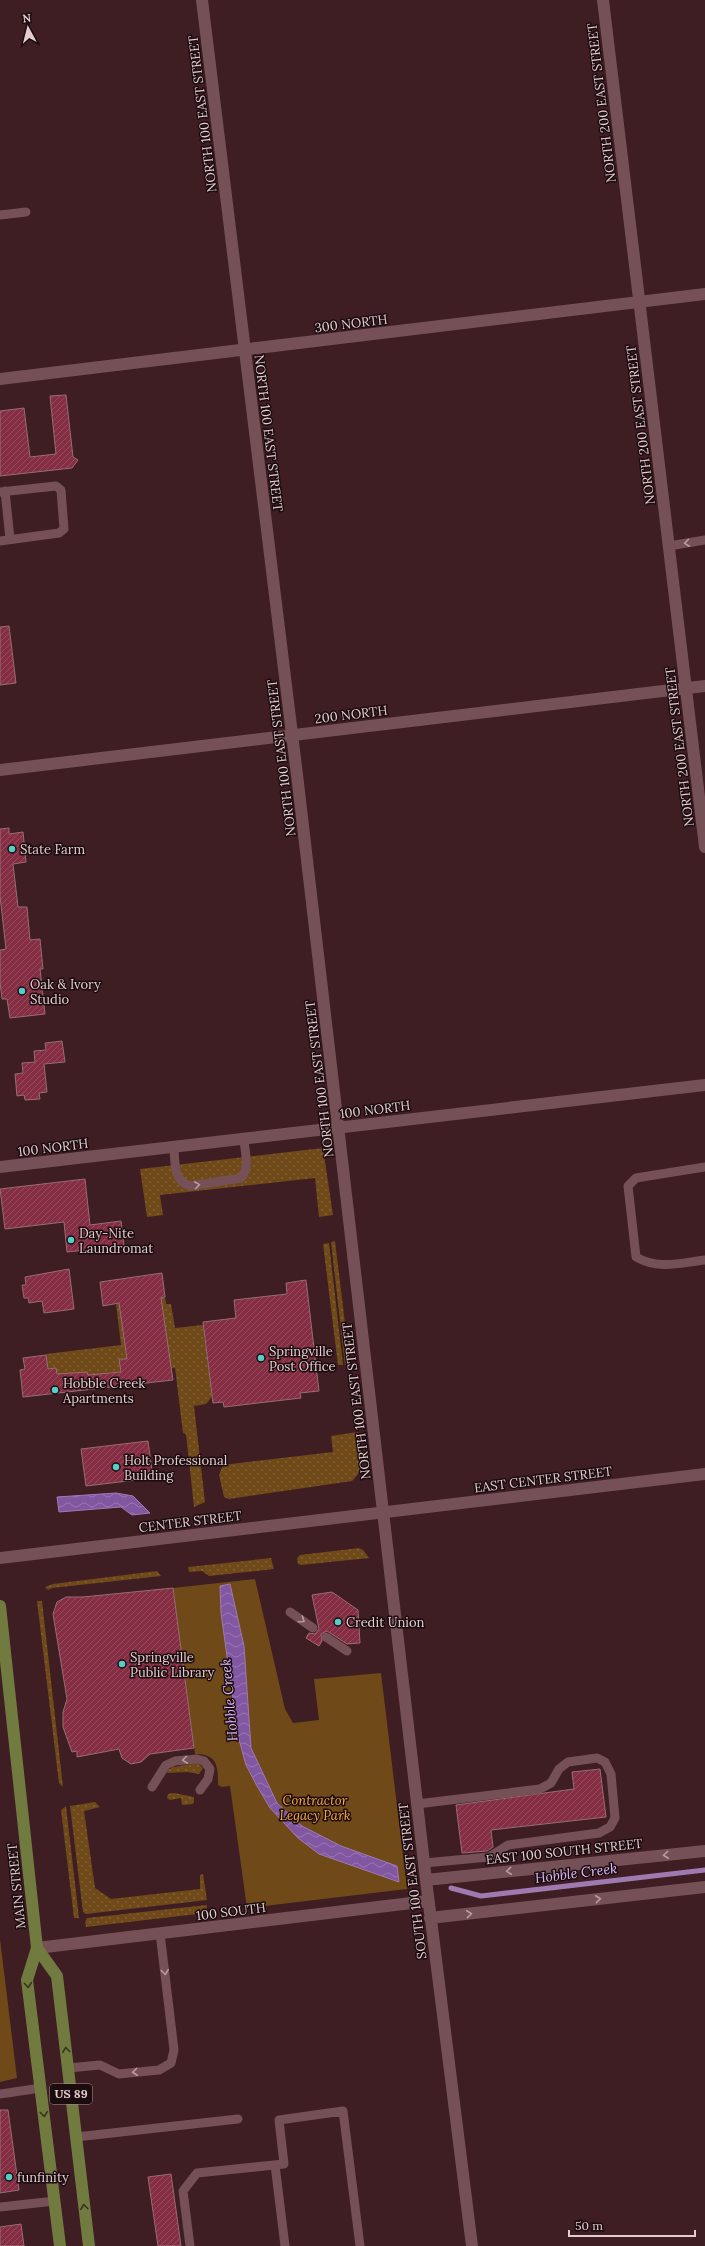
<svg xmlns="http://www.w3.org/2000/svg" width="705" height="2246" viewBox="0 0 705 2246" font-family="Lora,serif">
<defs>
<pattern id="grass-dots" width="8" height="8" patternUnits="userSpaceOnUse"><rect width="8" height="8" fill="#6f4918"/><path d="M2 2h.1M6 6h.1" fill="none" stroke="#836239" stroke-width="1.8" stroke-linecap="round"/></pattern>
<pattern id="water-waves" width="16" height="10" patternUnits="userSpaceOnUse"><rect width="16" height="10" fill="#8157a2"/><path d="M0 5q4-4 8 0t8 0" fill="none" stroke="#9976b2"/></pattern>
<pattern id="building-hatch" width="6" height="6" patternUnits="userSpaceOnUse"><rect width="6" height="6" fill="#842d43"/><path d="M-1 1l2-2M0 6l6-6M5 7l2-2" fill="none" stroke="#954a5d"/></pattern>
</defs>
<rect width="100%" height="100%" fill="#3e1d23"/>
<path fill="url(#grass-dots)" d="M 323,1148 L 333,1215 L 319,1217 L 315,1178 L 160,1195 L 163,1215 L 147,1217 L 140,1169 Z
M 335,1241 L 350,1364 L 345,1365 L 331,1242 Z
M 329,1243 L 343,1365 L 338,1365 L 323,1244 Z
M 165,1297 L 166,1304 L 171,1304 L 175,1328 L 203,1325 L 212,1397 L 206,1404 L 194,1406 L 205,1502 L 194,1507 L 186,1434 L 183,1433 L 175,1368 L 151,1371 L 129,1358 L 120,1360 L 121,1372 L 104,1373 L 88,1379 L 87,1372 L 78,1372 L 58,1381 L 56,1368 L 48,1369 L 46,1354 L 121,1345 L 116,1304 Z
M 358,1432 C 361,1452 367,1467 352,1481 L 229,1499 L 224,1497 L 219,1475 L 223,1465 L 333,1452 L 331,1436 Z
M 359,1548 L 363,1550 L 369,1558 L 301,1565 L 298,1564 L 297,1558 L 300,1555 Z
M 271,1558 L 274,1569 L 209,1576 L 202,1571 L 189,1572 L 188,1567 Z
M 157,1571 L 161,1576 L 52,1588 L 48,1590 L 45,1587 L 53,1584 Z
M 37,1601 L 42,1601 L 63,1787 L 59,1783 Z
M 198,1763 L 203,1768 L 199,1774 L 187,1772 L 167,1773 L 168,1770 L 173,1767 Z
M 174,1793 L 194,1797 L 194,1801 L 193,1804 L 182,1805 L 181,1798 L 170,1800 L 167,1798 L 168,1794 Z
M 95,1802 L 100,1807 L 84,1811 L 95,1888 L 111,1899 L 200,1889 L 200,1875 L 203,1874 L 207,1900 L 86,1914 L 83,1912 L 70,1806 Z
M 66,1806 L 79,1918 L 74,1918 L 61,1810 Z
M 207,1905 L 206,1913 L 86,1927 L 85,1922 L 87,1918 Z"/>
<path fill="#6f4918" d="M 255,1579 L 285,1709 L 293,1723 L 319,1720 L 314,1679 L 381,1673 L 407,1889 L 247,1908 L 230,1786 L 222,1787 L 218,1785 C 218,1767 218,1754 195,1754 L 173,1588 Z
M 0,1939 L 17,2078 L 0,2082 Z"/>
<path fill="url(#water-waves)" stroke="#9f7ab0" d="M 116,1493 L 133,1496 L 150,1513 L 132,1515 L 121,1507 L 59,1512 L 57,1497 Z
M 230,1584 L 244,1646 L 251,1748 L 277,1803 L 302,1826 L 341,1846 L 397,1866 L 399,1882 L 319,1854 L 298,1838 L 270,1808 L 257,1786 L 246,1765 L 238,1736 L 221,1613 L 220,1586 Z"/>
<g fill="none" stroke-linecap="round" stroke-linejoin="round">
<path stroke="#9f7ab0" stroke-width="5" d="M 451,1888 L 481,1896 L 705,1870"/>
</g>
<path fill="url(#building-hatch)" stroke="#966e74" d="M 66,395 L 73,457 L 78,460 L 72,468 L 0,476 L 0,411 L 24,408 L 30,457 L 56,454 L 50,396 Z
M 9,626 L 16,683 L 0,685 L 0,627 Z
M 9,828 L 9,834 L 23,832 L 26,862 L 13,864 L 18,907 L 27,907 L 30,940 L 40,939 L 43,969 L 40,969 L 45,1014 L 10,1018 L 7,999 L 2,999 L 0,982 L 0,950 L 6,949 L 0,896 L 0,829 Z
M 62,1041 L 65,1062 L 44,1064 L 47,1092 L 39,1093 L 40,1099 L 25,1100 L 24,1095 L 17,1096 L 15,1074 L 23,1073 L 22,1063 L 35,1062 L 34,1051 L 46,1050 L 45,1043 Z
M 85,1179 L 90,1225 L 121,1221 L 124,1246 L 67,1252 L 64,1222 L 5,1229 L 0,1189 Z
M 69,1269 L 74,1309 L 44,1313 L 42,1301 L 29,1303 L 28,1298 L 24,1298 L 22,1285 L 26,1285 L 25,1277 Z
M 162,1273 L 165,1297 L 161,1298 L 173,1380 L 23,1397 L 20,1370 L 25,1369 L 23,1358 L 46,1355 L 48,1369 L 56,1368 L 57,1374 L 87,1372 L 88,1375 L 121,1372 L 119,1359 L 127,1359 L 119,1303 L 103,1306 L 100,1282 Z
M 306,1280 L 319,1391 L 300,1393 L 301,1398 L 224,1407 L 223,1402 L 213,1403 L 203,1322 L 236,1318 L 234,1300 L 287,1294 L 286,1283 Z
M 148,1441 L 153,1478 L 86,1486 L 81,1449 Z
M 173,1588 L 194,1748 L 150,1754 L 141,1762 L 131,1764 L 122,1758 L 119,1749 L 77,1757 L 77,1751 L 72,1752 L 63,1727 L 63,1712 L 67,1699 L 53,1614 L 57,1602 L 66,1597 L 83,1597 Z
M 332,1592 L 358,1610 L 360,1643 L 347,1644 L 327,1631 L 321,1634 L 322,1641 L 319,1646 L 306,1638 L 309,1633 L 315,1634 L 319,1629 L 312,1595 Z
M 600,1769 L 606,1817 L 491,1830 L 493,1847 L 487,1851 L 462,1853 L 456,1805 L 574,1789 L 572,1772 Z
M 0,2110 L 8,2110 L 19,2190 L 0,2193 Z
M 171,2174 L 181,2246 L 158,2246 L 148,2177 Z
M 21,2224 L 24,2246 L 0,2246 L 0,2227 Z"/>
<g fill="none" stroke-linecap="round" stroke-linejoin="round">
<path stroke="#755056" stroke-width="9" d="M 0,215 L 26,212
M 5,491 L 10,539
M 0,492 L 56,486 L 61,490 L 64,529 L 59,533 L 0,541
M 669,546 L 705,540
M 174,1147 C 175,1162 173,1181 190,1186 L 241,1178 C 250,1168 245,1153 244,1140
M 705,1167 L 636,1178 L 628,1186 L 636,1257 C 658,1270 680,1263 705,1260
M 290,1612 L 313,1628
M 326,1637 L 347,1651
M 152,1787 L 166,1765 L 175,1761 L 197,1759 L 204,1761 L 210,1769 L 208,1779 L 200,1790
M 417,1804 L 540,1789 L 551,1783 L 559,1769 L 568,1762 L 597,1758 L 605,1762 L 611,1774 L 615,1818 L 610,1827 L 599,1833 L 508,1845 L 489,1857 L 424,1863
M 68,2068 L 100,2065 L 119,2074 L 159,2070 L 171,2063 L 174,2050 L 160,1933
M 0,2094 L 41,2088
M 76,2137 L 238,2119
M 275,2165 L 285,2246
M 0,2207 L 55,2201
M 190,2246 L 183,2191 L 197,2173 L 284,2164 L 279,2120 L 343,2111 L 360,2246"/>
<path stroke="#755056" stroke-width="12" d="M 202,0 L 298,783 L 426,1880 L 472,2246
M 603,0 L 705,847
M 0,379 L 705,294
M 0,1167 L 705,1085
M 426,1880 L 705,1851
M 430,1918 L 705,1887
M 37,1948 L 428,1901"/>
<path stroke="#755056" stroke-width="12" d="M 0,770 L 705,686
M 0,1558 L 705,1474"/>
<path stroke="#717b3f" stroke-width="12" d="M 0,1606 L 37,1948 L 27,1980 L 60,2246
M 37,1948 L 57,1976 L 89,2246"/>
</g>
<defs><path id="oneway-chevron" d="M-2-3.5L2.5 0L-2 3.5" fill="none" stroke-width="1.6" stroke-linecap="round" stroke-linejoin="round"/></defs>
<g stroke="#b89b9f">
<use href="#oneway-chevron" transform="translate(687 543) rotate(172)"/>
<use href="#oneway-chevron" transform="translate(197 1185) rotate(-8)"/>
<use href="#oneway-chevron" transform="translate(302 1620) rotate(35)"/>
<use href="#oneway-chevron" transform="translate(185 1760) rotate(173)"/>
<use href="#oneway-chevron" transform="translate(666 1855) rotate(174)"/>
<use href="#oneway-chevron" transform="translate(509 1871) rotate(174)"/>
<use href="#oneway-chevron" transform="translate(598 1899) rotate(-6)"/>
<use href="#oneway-chevron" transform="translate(469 1914) rotate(-6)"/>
<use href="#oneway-chevron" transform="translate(165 1972) rotate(83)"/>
<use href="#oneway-chevron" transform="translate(135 2072) rotate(174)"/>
</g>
<g stroke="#393320">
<use href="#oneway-chevron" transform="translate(28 1985) rotate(85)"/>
<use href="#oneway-chevron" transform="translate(66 2050) rotate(-97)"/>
<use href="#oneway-chevron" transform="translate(44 2114) rotate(83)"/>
<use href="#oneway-chevron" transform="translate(84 2207) rotate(-97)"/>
</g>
<g fill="#55cec5" stroke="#1b0c0f" stroke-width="1.5">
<circle cx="12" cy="849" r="4"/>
<circle cx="22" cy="991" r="4"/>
<circle cx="71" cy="1240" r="4"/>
<circle cx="261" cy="1358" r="4"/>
<circle cx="55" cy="1390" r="4"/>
<circle cx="116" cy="1467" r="4"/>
<circle cx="338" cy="1622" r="4"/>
<circle cx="122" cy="1664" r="4"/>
<circle cx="9" cy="2177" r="4"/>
</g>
<g text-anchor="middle" stroke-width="3" stroke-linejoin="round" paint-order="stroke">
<rect fill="#1b0c0f" stroke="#a89396" stroke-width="1" x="50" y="2084" width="42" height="20" rx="3"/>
<g font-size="12" font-weight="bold" fill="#e4cdd0">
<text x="71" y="2098">US 89</text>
</g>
<g font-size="13" fill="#e4cdd0" stroke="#1b0c0f">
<text transform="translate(601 103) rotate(-97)" y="5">NORTH 200 EAST STREET</text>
<text transform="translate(202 114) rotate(-97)" y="5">NORTH 100 EAST STREET</text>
<text transform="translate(351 323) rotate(-7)" y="5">300 NORTH</text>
<text transform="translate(640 425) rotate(-97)" y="5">NORTH 200 EAST STREET</text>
<text transform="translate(269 433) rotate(83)" y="5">NORTH 100 EAST STREET</text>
<text transform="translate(351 714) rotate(-7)" y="5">200 NORTH</text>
<text transform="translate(679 747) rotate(-97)" y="5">NORTH 200 EAST STREET</text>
<text transform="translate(281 758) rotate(-97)" y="5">NORTH 100 EAST STREET</text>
<text transform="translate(319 1079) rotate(-97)" y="5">NORTH 100 EAST STREET</text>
<text transform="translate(375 1109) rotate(-7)" y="5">100 NORTH</text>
<text transform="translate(53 1147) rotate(-7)" y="5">100 NORTH</text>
<text transform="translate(356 1401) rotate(-97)" y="5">NORTH 100 EAST STREET</text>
<text transform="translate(543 1479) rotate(-7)" y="5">EAST CENTER STREET</text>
<text transform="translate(190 1521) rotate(-7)" y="5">CENTER STREET</text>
<text transform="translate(564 1851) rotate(-6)" y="5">EAST 100 SOUTH STREET</text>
<text transform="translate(412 1881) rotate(-97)" y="5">SOUTH 100 EAST STREET</text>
<text transform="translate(16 1886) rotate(-96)" y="5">MAIN STREET</text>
<text transform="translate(231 1911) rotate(-7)" y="5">100 SOUTH</text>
</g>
<g font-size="13" fill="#e4cdd0" stroke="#1b0c0f" text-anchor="start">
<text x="20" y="854">State Farm</text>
<text x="30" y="989">Oak &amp; Ivory<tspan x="30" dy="15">Studio</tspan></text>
<text x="79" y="1238">Day-Nite<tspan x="79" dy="15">Laundromat</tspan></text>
<text x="269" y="1356">Springville<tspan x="269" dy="15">Post Office</tspan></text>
<text x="63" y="1388">Hobble Creek<tspan x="63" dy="15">Apartments</tspan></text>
<text x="124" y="1465">Holt Professional<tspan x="124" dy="15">Building</tspan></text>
<text x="346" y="1627">Credit Union</text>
<text x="130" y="1662">Springville<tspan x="130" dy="15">Public Library</tspan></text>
<text x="17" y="2182">funfinity</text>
</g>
<g font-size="13" font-style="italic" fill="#fcaa40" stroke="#1b0c0f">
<text x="315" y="1805">Contractor<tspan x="315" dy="15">Legacy Park</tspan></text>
</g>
<g font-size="14" font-style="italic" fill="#dab9f6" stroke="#1b0c0f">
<text transform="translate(229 1700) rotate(-95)" y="5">Hobble Creek</text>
<text transform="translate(576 1873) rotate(-7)" y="5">Hobble Creek</text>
</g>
</g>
<g transform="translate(28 28) rotate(353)" stroke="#1b0c0f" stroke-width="3" paint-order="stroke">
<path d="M0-3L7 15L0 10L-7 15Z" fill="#e4cdd0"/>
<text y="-6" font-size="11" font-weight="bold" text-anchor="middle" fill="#e4cdd0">N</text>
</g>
<path d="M569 2230v6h126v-6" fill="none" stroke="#e4cdd0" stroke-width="2"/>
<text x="575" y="2230" font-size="12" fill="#e4cdd0" stroke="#1b0c0f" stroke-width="3" paint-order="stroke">50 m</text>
</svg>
